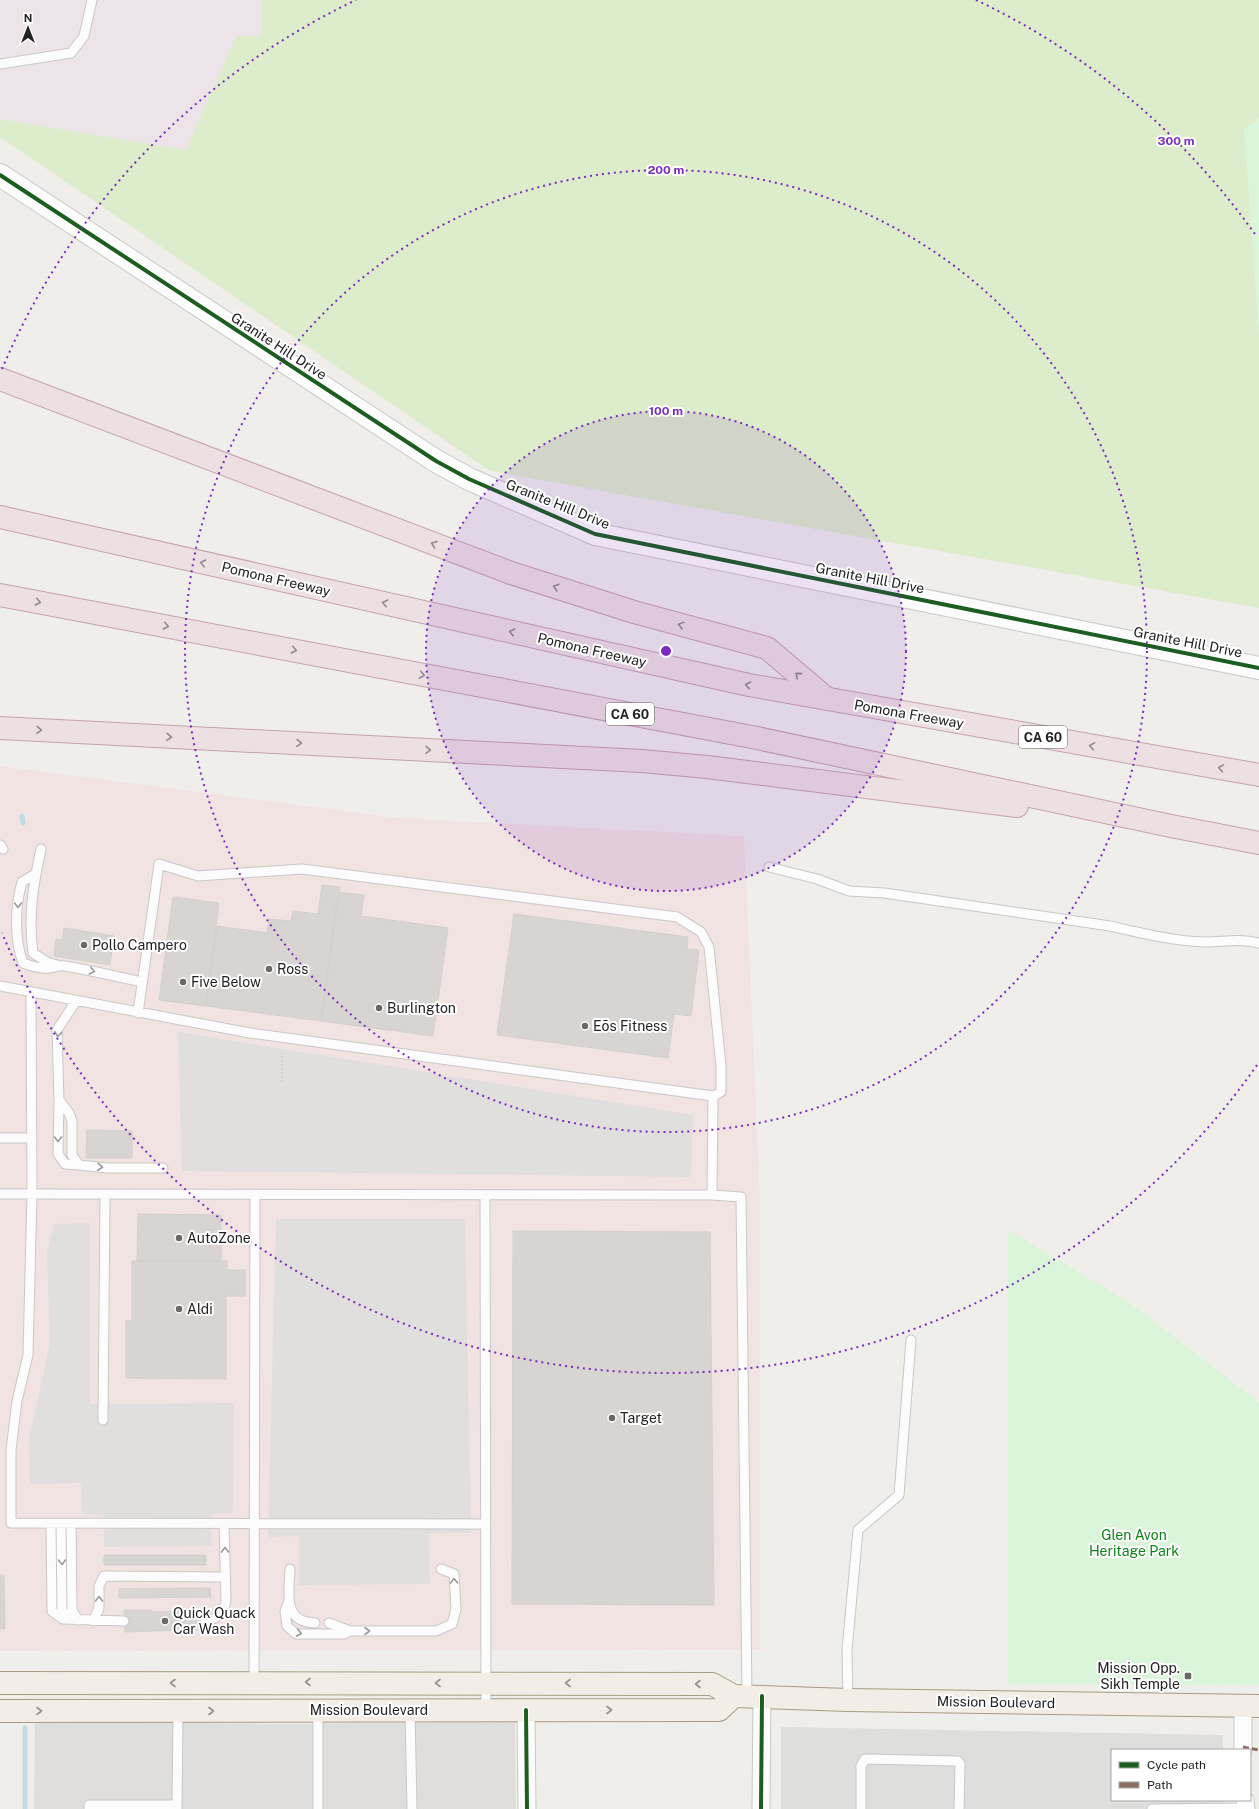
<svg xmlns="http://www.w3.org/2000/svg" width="1259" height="1809" viewBox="0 0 1259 1809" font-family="'Public Sans',sans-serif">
<rect width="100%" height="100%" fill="#f0eeeb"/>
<path fill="#dfdedc" d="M 35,1722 L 277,1724 L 515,1722 L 516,1809 L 34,1809 Z"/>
<path fill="#f1e3e1" d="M 0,766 L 398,818 L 744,836 L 760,1198 L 760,1650 L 0,1651 Z"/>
<path fill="#ede4e9" d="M 0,0 L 262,0 L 261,37 L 236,36 L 186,150 L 0,119 Z"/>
<path fill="#dededc" d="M 781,1727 L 1223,1735 L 1223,1750 L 1112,1750 L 1112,1800 L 1224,1800 L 1224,1809 L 781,1809 Z"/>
<path fill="#ddeccb" d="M 262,0 L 1259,0 L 1259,608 L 490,471 L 0,137 L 0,119 L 186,150 L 236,36 L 261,36 Z"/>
<path fill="#daf5da" d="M 1259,118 L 1259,335 L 1244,129 Z
M 1008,1230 L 1127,1301 L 1259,1402 L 1259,1685 L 1008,1684 Z"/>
<path fill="#e0dfde" d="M 178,1032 L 693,1115 L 691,1177 L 182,1171 Z
M 276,1219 L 465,1219 L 471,1533 L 429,1533 L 430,1584 L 299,1585 L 299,1536 L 268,1537 Z
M 90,1223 L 90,1404 L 234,1403 L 233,1513 L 212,1514 L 211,1546 L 104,1547 L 104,1516 L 82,1513 L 81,1483 L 30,1484 L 29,1440 L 50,1343 L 47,1253 L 54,1224 Z"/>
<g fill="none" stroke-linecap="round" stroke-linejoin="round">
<path stroke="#bfdbe3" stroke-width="5" d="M 22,816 L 23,823
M 25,1728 L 25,1809"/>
</g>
<path fill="#d7d4d2" stroke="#d3d0cc" d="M 322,885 L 340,887 L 321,1021 L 206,1006 L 217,926 L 267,933 L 269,919 L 291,921 L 293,911 L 318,914 Z
M 338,892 L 364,895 L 361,916 L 448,928 L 433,1036 L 321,1021 Z
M 173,897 L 219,903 L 206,1006 L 159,1000 Z
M 514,914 L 688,937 L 687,949 L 699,950 L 691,1016 L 674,1014 L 668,1058 L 497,1035 Z
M 64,928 L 114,936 L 110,965 L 54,956 L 56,939 L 62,940 Z
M 87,1130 L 132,1131 L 132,1158 L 86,1158 Z
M 138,1214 L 221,1215 L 221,1261 L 137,1261 Z
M 513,1231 L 710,1232 L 714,1605 L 512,1604 Z
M 132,1261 L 227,1261 L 227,1270 L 245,1270 L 245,1296 L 226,1296 L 226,1379 L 126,1378 L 126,1321 L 132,1321 Z
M 104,1555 L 206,1555 L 206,1565 L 104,1565 Z
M 0,1576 L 4,1576 L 5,1629 L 0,1629 Z
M 210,1588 L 211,1597 L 119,1598 L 119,1589 Z
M 124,1610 L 152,1610 L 152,1612 L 205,1611 L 206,1629 L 125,1632 Z"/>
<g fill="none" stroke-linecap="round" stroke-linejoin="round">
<defs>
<path id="service" d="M 0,64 L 71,53 L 84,36 L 92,0
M 0,845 L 3,849
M 41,849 C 33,886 28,915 33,953 L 47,962 L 57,965
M 769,867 L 817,879 L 849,891 L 884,893 L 1110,926 C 1140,933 1173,941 1204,942 C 1225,942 1238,938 1259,943
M 35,874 L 22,882 C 15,906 14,939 23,963 C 31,966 41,969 50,968 C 56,967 59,965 65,966 C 91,970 116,977 142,982
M 0,986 L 250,1033 L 713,1096 L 721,1092 L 721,1066 L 709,947 L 701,932 L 677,917 L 302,869 L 198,876 L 159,864 L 138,1013
M 31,992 L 32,1195 L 28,1355 L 17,1401 L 11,1450 L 11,1523 L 486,1524
M 76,1001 L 57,1030 L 59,1100 L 69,1113 L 72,1121 L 72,1155 L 79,1165 L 107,1168 L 163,1168
M 59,1100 L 58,1154 L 65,1164 L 79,1165
M 0,1138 L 32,1138
M 0,1194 L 712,1195 L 713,1096
M 485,1195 L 486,1710
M 712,1195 L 741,1197 L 747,1696
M 103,1420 L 105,1195
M 51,1523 L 52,1611 L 63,1619 L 124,1621
M 61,1523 L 62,1611 L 77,1620
M 71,1523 L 72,1610 L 78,1620
M 290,1569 C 289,1592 282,1622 315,1623
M 288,1603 L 285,1611 L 287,1626 L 296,1634 L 344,1634 L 350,1631
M 93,1621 L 99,1608 L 99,1586 L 104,1576 L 225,1577
M 205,1621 C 219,1619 223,1613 226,1601 L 224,1524
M 329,1623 L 350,1631 L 436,1631 L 452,1624 L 456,1609 L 454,1574 L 441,1569
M 254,1682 L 255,1195
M 848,1700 L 847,1650 L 858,1530 L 899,1495 L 911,1340
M 410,1710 L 412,1809
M 89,1809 L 89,1805 L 177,1805
M 177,1809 L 178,1711
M 318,1809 L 318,1710
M 861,1809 L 861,1766 L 865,1759 L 958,1761 L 960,1764 L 959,1809
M 1152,1809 L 1246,1808"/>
<path id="minor" d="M 1243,1706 L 1243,1750
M 526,1710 L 527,1809
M 1245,1800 L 1246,1809
M 761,1809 L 762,1696"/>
<path id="tertiary" d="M 0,175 L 436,461 L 469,479 L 595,534 L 1259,668"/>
<path id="primary" d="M 0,1683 L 712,1684 L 734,1696 L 848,1700 L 1259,1706
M 0,1711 L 719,1710 L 734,1696"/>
<path id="motorway" d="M 0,379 L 511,573 L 634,612 L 767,648 L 827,699
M 0,517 L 749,685 L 1259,775
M 0,595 L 752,737 L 1171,826 L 1259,843
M 0,728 L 642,761 L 707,767 L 1017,806"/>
</defs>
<use href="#service" stroke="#c9c8c7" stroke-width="11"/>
<use href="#minor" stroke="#c9c8c7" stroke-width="19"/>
<use href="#tertiary" stroke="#c9c8c7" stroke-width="24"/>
<use href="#primary" stroke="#a79c86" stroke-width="24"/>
<use href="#motorway" stroke="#c5a2ac" stroke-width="24"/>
<path stroke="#dccecd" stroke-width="2.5" stroke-dasharray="2 2" stroke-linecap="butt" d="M 282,1082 L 282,1053"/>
<use href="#service" stroke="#fdfcfc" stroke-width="9"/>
<use href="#minor" stroke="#fdfcfc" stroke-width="17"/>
<use href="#tertiary" stroke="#fdfcfc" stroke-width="22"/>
<use href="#primary" stroke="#f3ede7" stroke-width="22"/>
<use href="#motorway" stroke="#ece0e2" stroke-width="22"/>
<path stroke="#8d6e63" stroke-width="3" stroke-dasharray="6 3" stroke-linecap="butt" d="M 1243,1747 L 1259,1750"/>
<defs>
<path id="cycleway" d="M 0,175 L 436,461 L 469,479 L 595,534 L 1259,668
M 526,1710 L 527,1809
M 761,1809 L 762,1696"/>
</defs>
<use href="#cycleway" stroke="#fff" stroke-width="6"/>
<use href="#cycleway" stroke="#1b5e20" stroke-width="4"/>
</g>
<defs><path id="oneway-chevron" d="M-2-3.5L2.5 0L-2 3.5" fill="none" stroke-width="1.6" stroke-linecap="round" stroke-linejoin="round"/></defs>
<g stroke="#918a8c">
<use href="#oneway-chevron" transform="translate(434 544) rotate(-159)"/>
<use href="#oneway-chevron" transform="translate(203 563) rotate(-167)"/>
<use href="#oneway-chevron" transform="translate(556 587) rotate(-163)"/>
<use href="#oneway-chevron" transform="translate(38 602) rotate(11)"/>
<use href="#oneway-chevron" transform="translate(385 603) rotate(-167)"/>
<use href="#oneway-chevron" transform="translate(681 625) rotate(-165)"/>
<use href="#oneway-chevron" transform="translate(166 626) rotate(11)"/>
<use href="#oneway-chevron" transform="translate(512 632) rotate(-167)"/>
<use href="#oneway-chevron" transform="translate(294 650) rotate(11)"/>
<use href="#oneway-chevron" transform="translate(422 675) rotate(11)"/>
<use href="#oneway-chevron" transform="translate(798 675) rotate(-139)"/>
<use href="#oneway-chevron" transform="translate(748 685) rotate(-168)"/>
<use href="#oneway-chevron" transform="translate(39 730) rotate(3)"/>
<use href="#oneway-chevron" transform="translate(169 737) rotate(3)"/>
<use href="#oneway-chevron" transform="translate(299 743) rotate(3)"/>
<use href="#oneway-chevron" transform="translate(1092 746) rotate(-170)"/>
<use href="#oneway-chevron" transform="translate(428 750) rotate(3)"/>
<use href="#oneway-chevron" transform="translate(1221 768) rotate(-170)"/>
</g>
<g stroke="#9a9a9a">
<use href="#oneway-chevron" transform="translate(18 905) rotate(91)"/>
<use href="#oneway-chevron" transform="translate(92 971) rotate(12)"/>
<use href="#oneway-chevron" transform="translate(58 1034) rotate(96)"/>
<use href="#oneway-chevron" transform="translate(58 1139) rotate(90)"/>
<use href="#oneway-chevron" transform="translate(100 1167) rotate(6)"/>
<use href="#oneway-chevron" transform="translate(225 1550) rotate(-91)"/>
<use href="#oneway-chevron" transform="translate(62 1562) rotate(89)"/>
<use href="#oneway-chevron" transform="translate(454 1581) rotate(-92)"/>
<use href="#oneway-chevron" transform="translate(99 1599) rotate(-89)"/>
<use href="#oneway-chevron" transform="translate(367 1631)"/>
<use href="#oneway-chevron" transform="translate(299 1633) rotate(11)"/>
</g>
<g stroke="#95928e">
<use href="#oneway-chevron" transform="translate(308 1682) rotate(-180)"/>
<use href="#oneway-chevron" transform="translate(173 1683) rotate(180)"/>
<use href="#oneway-chevron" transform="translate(438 1683) rotate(-180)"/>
<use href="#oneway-chevron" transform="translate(568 1683) rotate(-180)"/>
<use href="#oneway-chevron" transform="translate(698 1684) rotate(-180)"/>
<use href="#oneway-chevron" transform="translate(609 1710)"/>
<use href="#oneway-chevron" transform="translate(39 1711)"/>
<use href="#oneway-chevron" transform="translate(211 1711)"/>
</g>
<circle cx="666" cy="651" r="240" fill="#7b2cbf" fill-opacity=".12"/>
<g fill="none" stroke="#7b2cbf" stroke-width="2" stroke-dasharray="2 4">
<circle cx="666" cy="651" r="240"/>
<circle cx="666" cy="651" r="481"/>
<path d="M1257 1065A721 721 0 0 1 2 933M2 369A721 721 0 0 1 356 0M976 0A721 721 0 0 1 1257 237"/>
</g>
<g fill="#6a6968" stroke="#fff" stroke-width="1.5">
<circle cx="84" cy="945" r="4"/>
<circle cx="269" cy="969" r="4"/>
<circle cx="183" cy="982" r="4"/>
<circle cx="379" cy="1008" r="4"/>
<circle cx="585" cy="1026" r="4"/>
<circle cx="179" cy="1238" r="4"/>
<circle cx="179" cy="1309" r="4"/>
<circle cx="612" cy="1418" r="4"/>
<circle cx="165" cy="1621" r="4"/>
<rect x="1184" y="1672" width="8" height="8" rx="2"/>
</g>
<g text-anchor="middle" stroke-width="4" stroke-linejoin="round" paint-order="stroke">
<g fill="#fff" stroke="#646464" stroke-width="1">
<rect x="606" y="703" width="48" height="22" rx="3"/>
<rect x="1019" y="726" width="48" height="22" rx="3"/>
</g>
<g font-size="13" font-weight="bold" fill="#222">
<text x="630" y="719">CA 60</text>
<text x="1043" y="742">CA 60</text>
</g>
<g font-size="14" fill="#222" stroke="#fff">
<text transform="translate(279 346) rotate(33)" y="5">Granite Hill Drive</text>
<text transform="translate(558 504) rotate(22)" y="5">Granite Hill Drive</text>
<text transform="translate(870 578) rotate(11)" y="5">Granite Hill Drive</text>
<text transform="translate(276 579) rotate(13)" y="5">Pomona Freeway</text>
<text transform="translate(1188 642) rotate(11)" y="5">Granite Hill Drive</text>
<text transform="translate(592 650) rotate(13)" y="5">Pomona Freeway</text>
<text transform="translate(909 714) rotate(10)" y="5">Pomona Freeway</text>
<text transform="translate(996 1702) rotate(1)" y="5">Mission Boulevard</text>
<text x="369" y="1715">Mission Boulevard</text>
</g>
<g font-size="14" fill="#222" stroke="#fff" text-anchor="start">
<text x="92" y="950">Pollo Campero</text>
<text x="277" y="974">Ross</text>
<text x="191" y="987">Five Below</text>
<text x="387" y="1013">Burlington</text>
<text x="593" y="1031">Eōs Fitness</text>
<text x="187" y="1243">AutoZone</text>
<text x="187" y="1314">Aldi</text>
<text x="620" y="1423">Target</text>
<text x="173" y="1618">Quick Quack<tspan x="173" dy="16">Car Wash</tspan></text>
<text x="1180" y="1673" text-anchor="end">Mission Opp.<tspan x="1180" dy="16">Sikh Temple</tspan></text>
</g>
<g font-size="14" fill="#0c8416" stroke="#fff">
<text x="1134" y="1540">Glen Avon<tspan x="1134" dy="16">Heritage Park</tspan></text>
</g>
</g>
<circle cx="666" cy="651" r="6" fill="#7b2cbf" stroke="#fff" stroke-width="2"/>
<g font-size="12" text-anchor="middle" font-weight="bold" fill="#7b2cbf" stroke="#fff" stroke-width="4" stroke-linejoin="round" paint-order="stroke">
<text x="1176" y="145">300 m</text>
<text x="666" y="174">200 m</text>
<text x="666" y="415">100 m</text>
</g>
<rect x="1111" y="1749" width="140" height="52" fill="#ffffff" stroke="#a7a7a7"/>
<rect x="1119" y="1762" width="20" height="6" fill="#1b5e20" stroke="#a7a7a7"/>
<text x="1147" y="1769" font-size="12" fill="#222222">Cycle path</text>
<rect x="1119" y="1782" width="20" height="6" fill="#8d6e63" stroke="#a7a7a7"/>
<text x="1147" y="1789" font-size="12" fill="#222222">Path</text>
<g transform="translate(28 28)" stroke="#ffffff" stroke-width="3" paint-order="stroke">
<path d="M0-3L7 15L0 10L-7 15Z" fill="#222222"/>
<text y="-6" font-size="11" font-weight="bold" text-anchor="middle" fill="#222222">N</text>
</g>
</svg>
